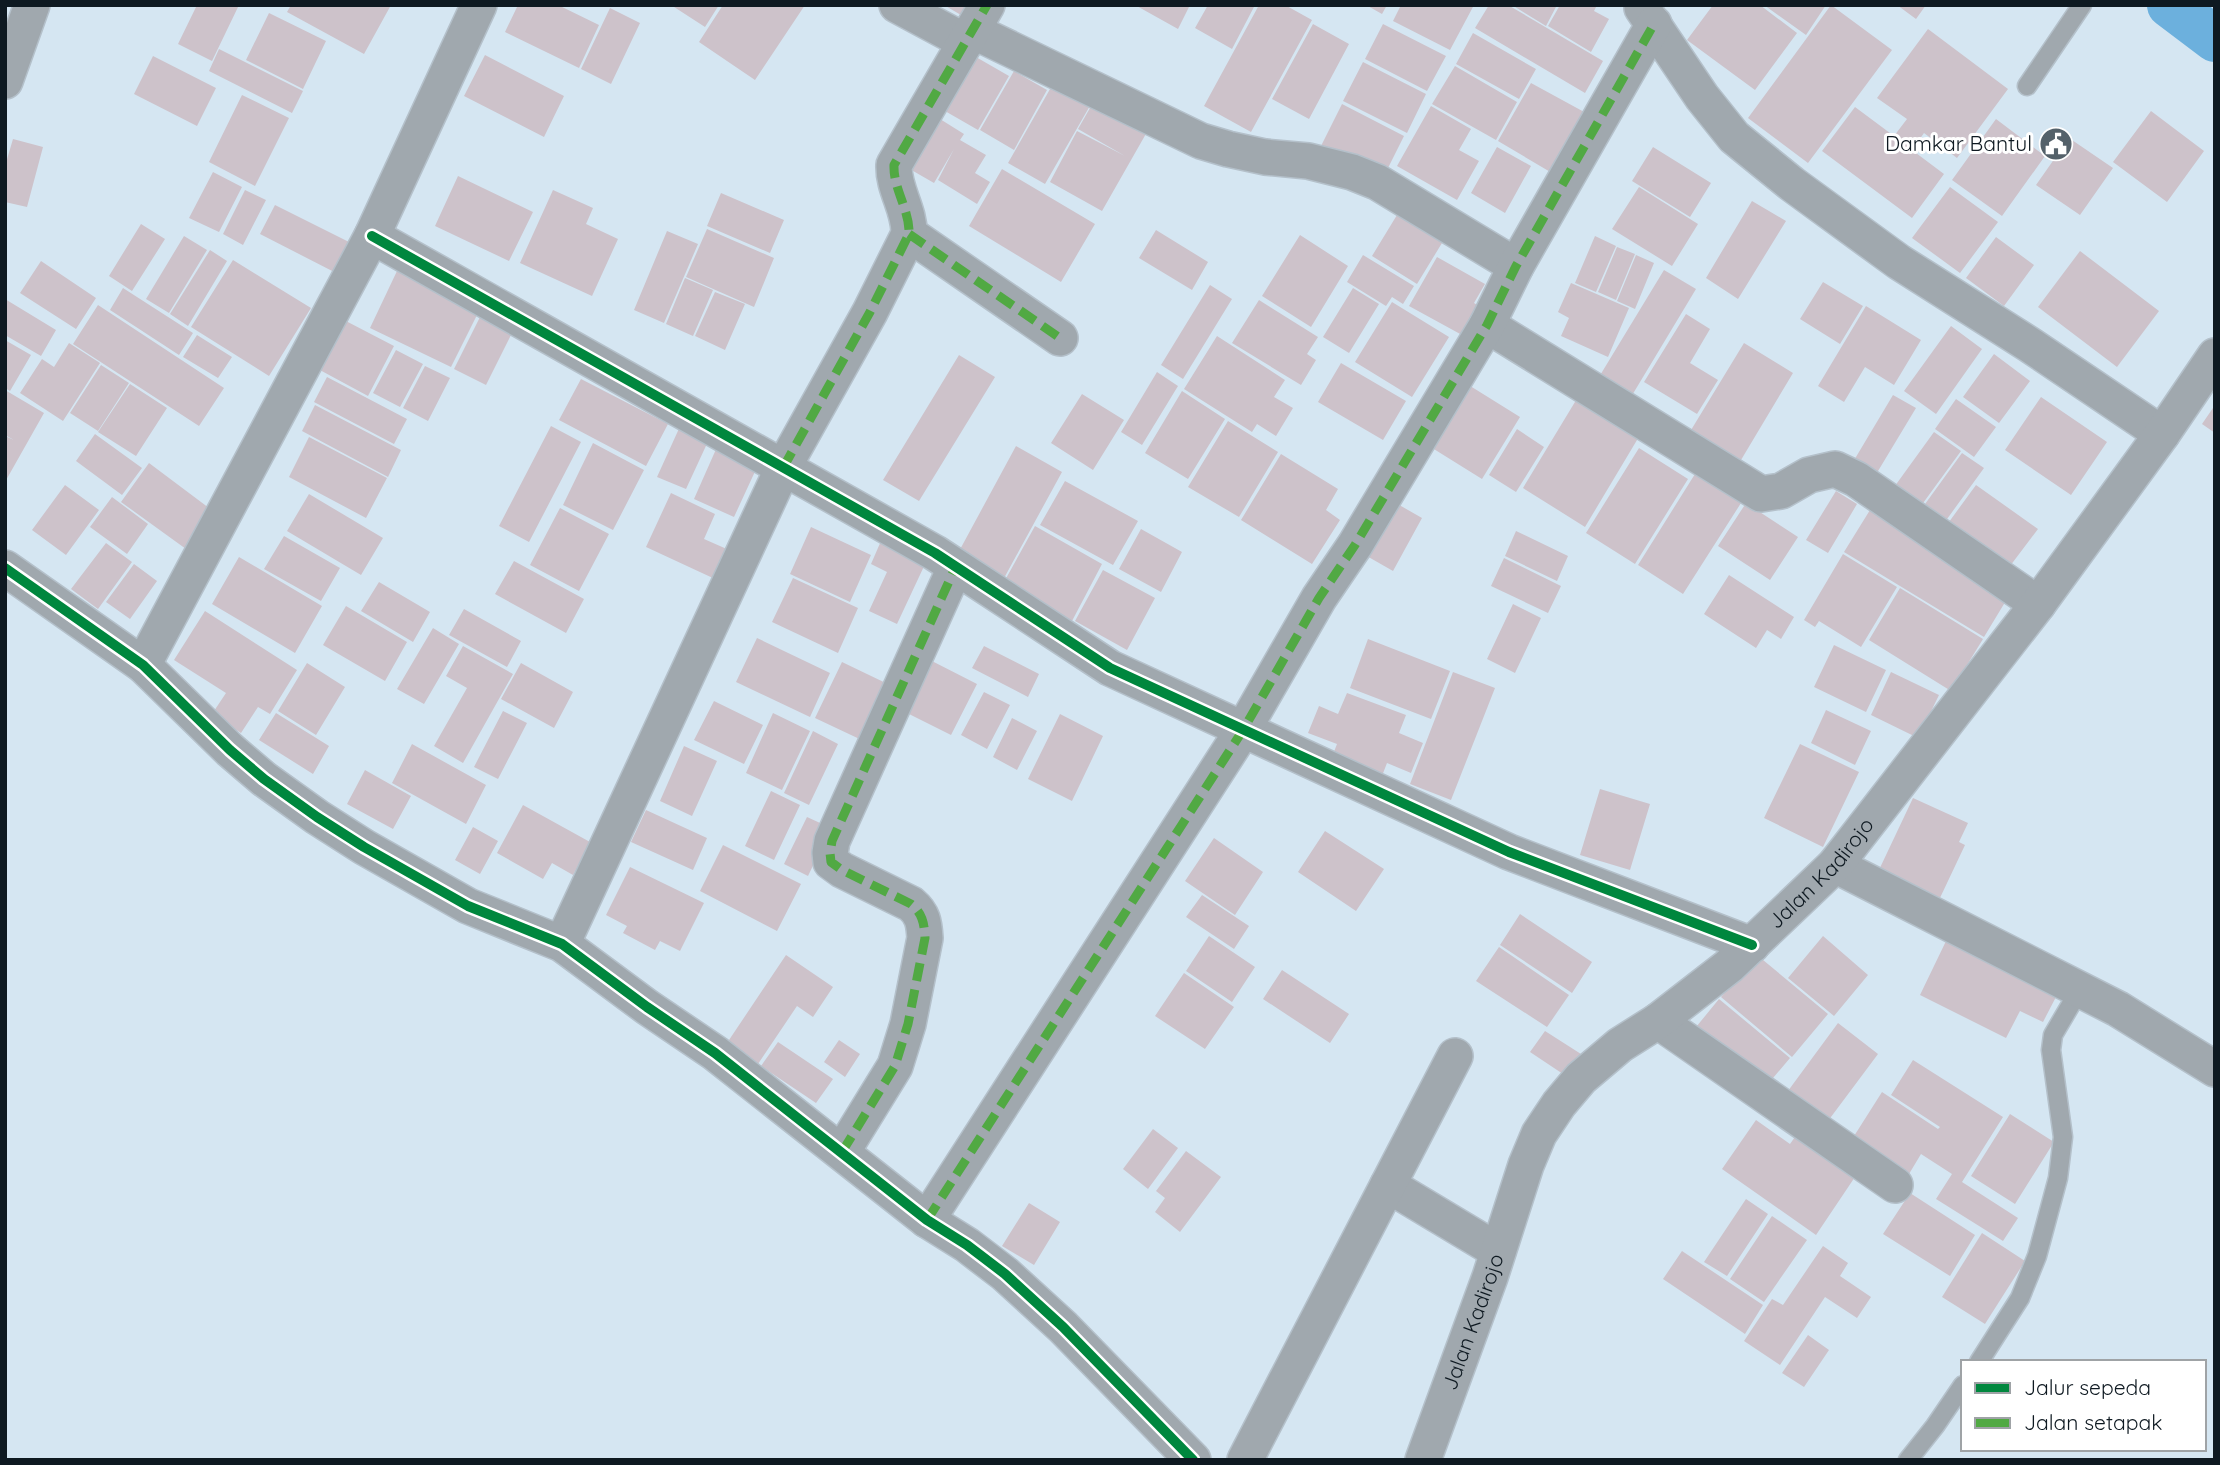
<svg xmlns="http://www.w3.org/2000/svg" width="2220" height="1465" viewBox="0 0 2220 1465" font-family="Quicksand,sans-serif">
<rect width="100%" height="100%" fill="#d5e6f2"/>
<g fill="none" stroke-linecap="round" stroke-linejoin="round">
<path stroke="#6cb0dd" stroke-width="46" d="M 2170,5 L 2215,39"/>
</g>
<path fill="#cdc2ca" d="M 197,5 L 239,5 L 212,61 L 178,44 Z
M 291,5 L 391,5 L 364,54 L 287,12 Z
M 518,5 L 558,5 L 599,25 L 579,68 L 505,32 Z
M 671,5 L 719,5 L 705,27 Z
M 723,5 L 805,5 L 755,80 L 699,42 Z
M 944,5 L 974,5 L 966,18 Z
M 1135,5 L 1190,5 L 1178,29 Z
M 1208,5 L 1255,5 L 1232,49 L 1195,28 Z
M 1259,5 L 1285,5 L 1312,20 L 1251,132 L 1204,106 Z
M 1366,5 L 1387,5 L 1382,14 Z
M 1401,5 L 1474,5 L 1450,50 L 1393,21 Z
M 1489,5 L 1508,5 L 1603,61 L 1585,93 L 1475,28 Z
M 1512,5 L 1557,5 L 1546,26 Z
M 1560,5 L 1597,5 L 1594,11 L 1609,19 L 1591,52 L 1548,26 Z
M 1713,5 L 1760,5 L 1797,33 L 1755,90 L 1687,40 Z
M 1764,5 L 1826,5 L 1806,35 Z
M 1831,5 L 1892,50 L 1808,163 L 1748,118 Z
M 1897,5 L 1926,5 L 1916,19 Z
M 610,8 L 640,23 L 611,84 L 581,69 Z
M 269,13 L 326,41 L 303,89 L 246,60 Z
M 1313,24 L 1349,44 L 1309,119 L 1272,99 Z
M 1383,24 L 1446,56 L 1427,91 L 1365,59 Z
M 1928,29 L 2008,89 L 1957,158 L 1924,133 L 1912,150 L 1944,174 L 1912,218 L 1822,151 L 1855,107 L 1894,136 L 1907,119 L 1877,98 Z
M 1473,33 L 1536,69 L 1519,99 L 1456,64 Z
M 219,49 L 303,91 L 292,113 L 209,71 Z
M 969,53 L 1009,76 L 978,130 L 938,107 Z
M 485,55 L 564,96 L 544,137 L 464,96 Z
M 153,56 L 216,88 L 197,126 L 134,94 Z
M 1363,62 L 1426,94 L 1407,133 L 1343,101 Z
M 1455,66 L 1517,102 L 1496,140 L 1432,104 Z
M 1014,71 L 1047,90 L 1014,150 L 980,130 Z
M 1054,82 L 1091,104 L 1045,184 L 1008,163 Z
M 1531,83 L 1586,113 L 1552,173 L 1498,141 Z
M 242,95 L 289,118 L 255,186 L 209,162 Z
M 1094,101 L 1147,132 L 1102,211 L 1050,182 L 1077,131 L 1125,156 L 1078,129 Z
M 1342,104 L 1404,136 L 1383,178 L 1321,146 Z
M 1431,106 L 1471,129 L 1459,150 L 1479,161 L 1457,200 L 1397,166 Z
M 2151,111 L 2204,151 L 2167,202 L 2113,162 Z
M 932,114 L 964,134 L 960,140 L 986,155 L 975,173 L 990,182 L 977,204 L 938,180 L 954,149 L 934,183 L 901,164 Z
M 1996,119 L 2045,156 L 2002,216 L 1952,180 Z
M 2069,138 L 2113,168 L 2080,215 L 2036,185 Z
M 13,139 L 43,147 L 27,207 L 5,202 L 5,166 Z
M 1497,147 L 1531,166 L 1505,213 L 1471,193 Z
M 1653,147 L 1711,183 L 1690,217 L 1632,181 Z
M 1002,169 L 1095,224 L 1061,282 L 969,226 Z
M 213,172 L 242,187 L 219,232 L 189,218 Z
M 458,176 L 533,212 L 509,261 L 435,226 Z
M 1639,187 L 1698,224 L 1672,266 L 1612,229 Z
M 1950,187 L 1998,222 L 1960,273 L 1912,238 Z
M 245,190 L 266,200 L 243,245 L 223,234 Z
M 553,190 L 593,208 L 586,224 L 618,239 L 592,296 L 520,263 Z
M 721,193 L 784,220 L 770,253 L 707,226 Z
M 1752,201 L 1786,221 L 1738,299 L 1706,278 Z
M 275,205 L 355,245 L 340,275 L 260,234 Z
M 1397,215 L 1442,243 L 1417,284 L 1372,256 Z
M 141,224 L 165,239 L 132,291 L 109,276 Z
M 707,229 L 774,258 L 754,307 L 686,277 Z
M 1156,230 L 1208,262 L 1192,290 L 1139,258 Z
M 667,231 L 698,244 L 664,323 L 634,310 Z
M 1300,235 L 1348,266 L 1311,327 L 1262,296 Z
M 184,236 L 207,250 L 169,313 L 146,299 Z
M 1595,236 L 1616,246 L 1596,292 L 1575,283 Z
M 1996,237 L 2034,265 L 2004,306 L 1966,278 Z
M 1617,247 L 1635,254 L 1616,300 L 1598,292 Z
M 210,250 L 227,261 L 188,326 L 170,314 Z
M 2080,251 L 2159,311 L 2117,367 L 2038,307 Z
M 1363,255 L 1414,286 L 1403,304 L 1392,297 L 1386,306 L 1347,282 Z
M 1636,255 L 1654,263 L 1635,309 L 1617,301 Z
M 1437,257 L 1485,284 L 1474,303 L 1479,306 L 1462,335 L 1409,306 Z
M 233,260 L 311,308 L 269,376 L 191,327 Z
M 41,261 L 96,298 L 76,329 L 20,293 Z
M 1664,270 L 1696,289 L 1631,397 L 1599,377 Z
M 397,271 L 479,311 L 451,367 L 370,328 Z
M 685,278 L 713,290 L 693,336 L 666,324 Z
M 1823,282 L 1863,306 L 1840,344 L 1800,319 Z
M 1571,283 L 1629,308 L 1608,357 L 1561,336 L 1569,318 L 1558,312 Z
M 1210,285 L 1232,299 L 1183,379 L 1161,365 Z
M 123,288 L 193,333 L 179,355 L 110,310 Z
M 1353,288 L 1379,304 L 1349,353 L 1323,337 Z
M 715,292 L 745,304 L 725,350 L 695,336 Z
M 5,299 L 56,330 L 41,356 L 5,335 Z
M 1259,300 L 1318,337 L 1307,354 L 1316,360 L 1301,385 L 1232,343 Z
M 1392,302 L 1449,337 L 1412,397 L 1355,362 Z
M 98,305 L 224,388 L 199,426 L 73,344 Z
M 1866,306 L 1921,340 L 1894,385 L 1865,367 L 1844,402 L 1818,386 Z
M 1686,314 L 1710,329 L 1690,363 L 1718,380 L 1697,414 L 1644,382 Z
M 480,317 L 512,333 L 486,385 L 454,369 Z
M 344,320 L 394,346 L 368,396 L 318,369 Z
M 1951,326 L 1982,349 L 1936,414 L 1904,391 Z
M 197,335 L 232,357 L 218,378 L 183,357 Z
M 1217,336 L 1285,380 L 1274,397 L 1293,408 L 1276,436 L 1257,424 L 1252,432 L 1184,389 Z
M 5,340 L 31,355 L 10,391 L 5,388 Z
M 69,343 L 100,363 L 63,421 L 20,393 L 42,359 L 54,367 Z
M 1744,343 L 1793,373 L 1738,465 L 1688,435 Z
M 396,350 L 423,364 L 400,407 L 373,393 Z
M 1994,354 L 2030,381 L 1999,423 L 1963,397 Z
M 959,355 L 995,377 L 919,501 L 883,480 Z
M 1341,363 L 1406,401 L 1383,440 L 1318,402 Z
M 101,365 L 129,383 L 98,431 L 70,413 Z
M 425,366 L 450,378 L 428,421 L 403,408 Z
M 1157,372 L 1178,386 L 1142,445 L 1121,432 Z
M 327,377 L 407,419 L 394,444 L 314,402 Z
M 581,379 L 668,424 L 646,466 L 559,420 Z
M 130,384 L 167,408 L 136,456 L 98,432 Z
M 1467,384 L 1520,417 L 1482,479 L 1429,446 Z
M 5,390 L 44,413 L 5,482 L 5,436 L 14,440 L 5,435 Z
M 1182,391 L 1225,419 L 1188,479 L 1145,453 Z
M 1581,392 L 1643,430 L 1585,527 L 1523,488 Z
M 1082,394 L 1124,420 L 1093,470 L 1051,443 Z
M 1893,395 L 1916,408 L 1872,481 L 1850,467 Z
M 2041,397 L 2107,442 L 2071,495 L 2005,450 Z
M 1956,399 L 1996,427 L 1974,457 L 1935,429 Z
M 315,405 L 401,450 L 388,477 L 302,431 Z
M 2215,405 L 2215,433 L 2202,424 Z
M 1228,421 L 1278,452 L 1239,517 L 1188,487 Z
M 682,422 L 711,435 L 686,489 L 657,477 Z
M 551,426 L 581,442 L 529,542 L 499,526 Z
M 1517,429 L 1544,447 L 1516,492 L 1489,475 Z
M 1934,432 L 1961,451 L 1918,510 L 1892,490 Z
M 95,434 L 142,468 L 122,495 L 76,461 Z
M 309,437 L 387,478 L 366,518 L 289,477 Z
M 593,443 L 644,470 L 613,530 L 563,505 Z
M 1016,446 L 1062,472 L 1003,580 L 957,555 Z
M 717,447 L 758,465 L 734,517 L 694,499 Z
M 1639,448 L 1688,479 L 1635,564 L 1586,533 Z
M 1962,453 L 1984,468 L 1942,526 L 1920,511 Z
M 1281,454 L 1338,489 L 1326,510 L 1340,520 L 1312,564 L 1241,520 Z
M 149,463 L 213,511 L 186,549 L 121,502 Z
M 1695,474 L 1741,503 L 1683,594 L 1638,565 Z
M 1065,481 L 1138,521 L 1113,565 L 1040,525 Z
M 65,485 L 99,510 L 66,555 L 32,530 Z
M 1976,485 L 2038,529 L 2007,570 L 1946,526 Z
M 1836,491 L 1857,504 L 1828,553 L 1806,540 Z
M 671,493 L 715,514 L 704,539 L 729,550 L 715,579 L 646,547 Z
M 309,494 L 383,538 L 361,575 L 287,531 Z
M 112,497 L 148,524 L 127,554 L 90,527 Z
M 1387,498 L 1422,518 L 1393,571 L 1358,551 Z
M 1746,503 L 1798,537 L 1770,580 L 1718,546 Z
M 560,508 L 609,534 L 579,591 L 530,565 Z
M 1870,510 L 2010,594 L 1984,637 L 1844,552 Z
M 1035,526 L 1102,564 L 1072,621 L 1004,582 Z
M 811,527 L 871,555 L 850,602 L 790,574 Z
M 1141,529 L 1182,552 L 1161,592 L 1119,569 Z
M 1516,531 L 1568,556 L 1557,581 L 1505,556 Z
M 284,536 L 340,568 L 321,601 L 264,569 Z
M 881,541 L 926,562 L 897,624 L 869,611 L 887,572 L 871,564 Z
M 106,543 L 132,562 L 98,609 L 71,589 Z
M 1843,554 L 1897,587 L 1861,647 L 1819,621 L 1815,627 L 1804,620 Z
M 239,557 L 322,606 L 295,653 L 212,604 Z
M 1504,558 L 1561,586 L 1548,613 L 1491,586 Z
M 514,561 L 584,599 L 566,633 L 495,594 Z
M 134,564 L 157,581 L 130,619 L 106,602 Z
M 1103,570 L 1155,598 L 1127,650 L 1075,621 Z
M 1729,575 L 1794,617 L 1781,639 L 1767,630 L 1756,648 L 1704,614 Z
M 793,578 L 858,608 L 838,653 L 772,622 Z
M 379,582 L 430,612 L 413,642 L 361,611 Z
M 1900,588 L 1983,639 L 1951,691 L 1869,640 Z
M 1513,604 L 1541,618 L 1515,673 L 1487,659 Z
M 346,606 L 407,642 L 385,681 L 323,645 Z
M 464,609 L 521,641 L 507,667 L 449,635 Z
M 205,611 L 297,670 L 270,714 L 258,707 L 241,733 L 212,714 L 226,693 L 174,660 Z
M 433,628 L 459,644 L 424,704 L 397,689 Z
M 757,638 L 830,673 L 810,717 L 736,682 Z
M 1368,639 L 1450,671 L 1431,719 L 1350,688 Z
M 1834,645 L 1886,670 L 1866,712 L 1814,687 Z
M 463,646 L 513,674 L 463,763 L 434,746 L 467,688 L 446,676 Z
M 984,646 L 1039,674 L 1028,697 L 972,668 Z
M 926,658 L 977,684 L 951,735 L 899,709 Z
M 842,662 L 894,687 L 868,743 L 815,718 Z
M 307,663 L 345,687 L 316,735 L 278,711 Z
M 521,663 L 573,692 L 554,728 L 501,699 Z
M 1453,672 L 1495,688 L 1451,800 L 1410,784 Z
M 1891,672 L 1939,695 L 1918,738 L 1871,715 Z
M 984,692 L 1010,705 L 987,749 L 961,735 Z
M 1347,693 L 1406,715 L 1399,733 L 1423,743 L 1411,773 L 1387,763 L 1380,781 L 1330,762 L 1337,744 L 1308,733 L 1319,706 L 1338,714 Z
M 714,701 L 763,725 L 744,764 L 694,740 Z
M 1826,710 L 1871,731 L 1855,765 L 1811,743 Z
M 503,711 L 527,723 L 498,779 L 474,767 Z
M 276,713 L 329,746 L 313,774 L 259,740 Z
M 773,713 L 810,731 L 782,790 L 746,773 Z
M 1060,714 L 1103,736 L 1072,801 L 1028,779 Z
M 1012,718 L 1037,731 L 1017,770 L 993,757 Z
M 813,731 L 838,744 L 809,805 L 784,793 Z
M 412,744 L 486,785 L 466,824 L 392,783 Z
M 1800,744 L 1859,772 L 1823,847 L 1764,818 Z
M 684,746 L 717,761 L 692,816 L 660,801 Z
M 365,770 L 411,796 L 393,829 L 347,804 Z
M 1600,789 L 1650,804 L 1630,870 L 1580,855 Z
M 771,791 L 800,805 L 774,860 L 745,846 Z
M 1913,798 L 1968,823 L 1959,842 L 1965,845 L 1939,900 L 1878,872 Z
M 523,805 L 590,842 L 573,875 L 552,863 L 543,879 L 497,853 Z
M 646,810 L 707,838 L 693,870 L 631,842 Z
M 807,817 L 831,828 L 808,876 L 784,864 Z
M 473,827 L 498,841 L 480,874 L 455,860 Z
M 1325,831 L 1384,869 L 1356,911 L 1298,872 Z
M 1214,838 L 1263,872 L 1235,915 L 1185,881 Z
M 723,845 L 801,884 L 777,931 L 700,891 Z
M 630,867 L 704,903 L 680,951 L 660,941 L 655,950 L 623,933 L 627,926 L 606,915 Z
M 1202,895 L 1249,926 L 1234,949 L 1186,917 Z
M 1520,914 L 1592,962 L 1572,993 L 1500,945 Z
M 1209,936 L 1255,967 L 1232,1002 L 1186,971 Z
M 1823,936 L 1868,975 L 1834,1016 L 1788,978 Z
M 1947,939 L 2057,995 L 2043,1022 L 2020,1011 L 2006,1038 L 1920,995 Z
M 1499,947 L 1569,995 L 1547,1027 L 1476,981 Z
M 786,955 L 833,987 L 813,1017 L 797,1006 L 758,1064 L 727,1043 Z
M 1757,955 L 1828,1014 L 1792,1057 L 1721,997 Z
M 1282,970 L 1349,1014 L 1330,1043 L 1263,999 Z
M 1184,973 L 1234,1007 L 1205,1049 L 1155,1016 Z
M 1719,999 L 1790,1058 L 1762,1091 L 1692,1032 Z
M 1838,1023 L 1878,1054 L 1825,1125 L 1785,1095 Z
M 1545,1031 L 1581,1054 L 1566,1076 L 1530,1052 Z
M 839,1040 L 860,1054 L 845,1077 L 824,1062 Z
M 778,1042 L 833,1079 L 816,1103 L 761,1066 Z
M 1913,1060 L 2003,1117 L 1962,1182 L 2018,1218 L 2003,1241 L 1936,1199 L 1952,1174 L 1921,1154 L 1906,1179 L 1849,1144 L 1882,1092 L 1938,1129 L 1940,1127 L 1891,1095 Z
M 2010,1114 L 2054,1142 L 2015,1204 L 1971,1176 Z
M 1756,1120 L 1790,1144 L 1802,1127 L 1861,1168 L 1816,1235 L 1722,1169 Z
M 1153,1129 L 1178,1148 L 1148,1189 L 1123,1169 Z
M 1186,1151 L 1221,1177 L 1180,1232 L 1155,1212 L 1165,1198 L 1156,1191 Z
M 1910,1193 L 1975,1235 L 1950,1276 L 1883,1234 Z
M 1746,1199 L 1768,1214 L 1727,1276 L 1704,1262 Z
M 1029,1203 L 1060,1222 L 1034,1265 L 1002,1246 Z
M 1772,1216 L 1807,1240 L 1764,1302 L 1730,1279 Z
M 1982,1233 L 2025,1261 L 1985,1324 L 1942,1297 Z
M 1823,1246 L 1848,1263 L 1840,1276 L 1871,1297 L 1857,1318 L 1825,1297 L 1780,1365 L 1744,1341 L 1772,1299 L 1783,1305 Z
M 1682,1251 L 1763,1305 L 1745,1334 L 1663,1279 Z
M 1808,1335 L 1829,1350 L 1804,1387 L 1782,1373 Z"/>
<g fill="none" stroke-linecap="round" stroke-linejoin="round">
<defs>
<path id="service" d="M 2027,86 L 2082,5
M 1979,1362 L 2020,1298 L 2037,1256 L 2058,1178 L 2063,1137 L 2051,1050 L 2053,1035 L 2080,989
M 1908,1460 L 1935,1426 L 1963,1385"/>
<g id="minor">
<path d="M 897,5 L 966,42"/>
<path d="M 1642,8 L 1702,97 L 1734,137 L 1792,184 L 1899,262 L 2030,345 L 2162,434"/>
<path d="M 973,31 L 1201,141 L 1228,149 L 1265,157 L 1308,161 L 1352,172 L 1377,182 L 1516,266"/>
<path d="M 5,81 L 32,5"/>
<path d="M 909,234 L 1060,338"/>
<path d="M 372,236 L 935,553 L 1110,668 L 1509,852 L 1752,945"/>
<path d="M 1487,325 L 1761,494 L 1781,491 L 1809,475 L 1835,469 L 1856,479 L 2038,604"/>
<path d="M 5,568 L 143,665 L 230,750 L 264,779 L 317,817 L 364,847 L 468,906 L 562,944 L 647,1007 L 715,1053 L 927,1220 L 967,1245 L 1005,1274 L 1063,1327 L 1193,1460"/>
<path d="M 143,665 L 372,236 L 479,5"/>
<path d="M 1835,865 L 2118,1009 L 2215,1069"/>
<path d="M 562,944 L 783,468 L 870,312 L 909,234 C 910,210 893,189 894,165 L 987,5"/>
<path d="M 1658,1021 L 1895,1185"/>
<path d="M 842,1152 L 895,1066 L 908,1024 L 925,938 C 924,923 923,914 911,904 L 842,870 L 831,862 L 830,853 L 832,841 L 955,568"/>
<path d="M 1388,1185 L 1498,1251"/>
<path d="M 927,1220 L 1243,730 L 1319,598 L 1355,545 L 1487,325 L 1516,266 L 1654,24"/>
<path d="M 1245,1460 L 1455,1056"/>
<path id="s1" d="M 1423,1460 L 1490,1277 L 1526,1165 L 1539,1134 L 1559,1104 L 1581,1078 L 1620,1045 L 1658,1021 L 1729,966 L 1835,865 L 2038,604 L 2162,434 L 2215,356"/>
</g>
</defs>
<use href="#service" stroke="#b4c0ca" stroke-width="21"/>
<use href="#minor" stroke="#b4c0ca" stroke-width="38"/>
<use href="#service" stroke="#a0a8ae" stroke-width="18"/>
<use href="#minor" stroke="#a0a8ae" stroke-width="35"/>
<path stroke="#51a943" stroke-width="9" stroke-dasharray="18 9" stroke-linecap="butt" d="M 909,234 L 1060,338
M 783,468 L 870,312 L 909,234 C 910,210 893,189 894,165 L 987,5
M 842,1152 L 895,1066 L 908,1024 L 925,938 C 924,923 923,914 911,904 L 842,870 L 831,862 L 830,853 L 832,841 L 955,568
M 927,1220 L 1243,730 L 1319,598 L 1355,545 L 1487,325 L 1516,266 L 1654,24"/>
<defs>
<path id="cycleway" d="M 372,236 L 935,553 L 1110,668 L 1509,852 L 1752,945
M 5,568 L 143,665 L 230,750 L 264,779 L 317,817 L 364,847 L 468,906 L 562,944 L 647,1007 L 715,1053 L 927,1220 L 967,1245 L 1005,1274 L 1063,1327 L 1193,1460"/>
</defs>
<use href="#cycleway" stroke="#fff" stroke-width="15"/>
<use href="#cycleway" stroke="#00873e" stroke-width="10"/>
</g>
<defs>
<symbol id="civic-disc" viewBox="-11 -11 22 22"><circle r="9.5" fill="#54616a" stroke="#fff"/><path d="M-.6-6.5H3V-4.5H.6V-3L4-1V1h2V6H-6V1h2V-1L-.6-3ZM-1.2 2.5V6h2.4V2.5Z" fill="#fff"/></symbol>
</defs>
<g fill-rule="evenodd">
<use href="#civic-disc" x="2037" y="125" width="38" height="38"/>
</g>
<g text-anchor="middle" stroke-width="6" stroke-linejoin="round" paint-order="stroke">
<g font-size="21" fill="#0e1921" stroke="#fff" text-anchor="end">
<text x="2032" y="151">Damkar Bantul</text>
</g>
<g font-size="21" fill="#0e1921" stroke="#fff">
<text dy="7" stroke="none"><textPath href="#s1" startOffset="733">Jalan Kadirojo</textPath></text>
<text dy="7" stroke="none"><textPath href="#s1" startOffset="147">Jalan Kadirojo</textPath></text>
</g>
</g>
<rect width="2220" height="1465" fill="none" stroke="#0e1921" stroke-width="14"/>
<rect x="1961" y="1360" width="245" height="91" fill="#ffffff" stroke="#9fa3a6" stroke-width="2"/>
<rect x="1975" y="1383" width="35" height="10" fill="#00873e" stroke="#9fa3a6" stroke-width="2"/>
<text x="2024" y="1395" font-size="21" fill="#0e1921">Jalur sepeda</text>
<rect x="1975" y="1418" width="35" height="10" fill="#51a943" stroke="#9fa3a6" stroke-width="2"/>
<text x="2024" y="1430" font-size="21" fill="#0e1921">Jalan setapak</text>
</svg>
